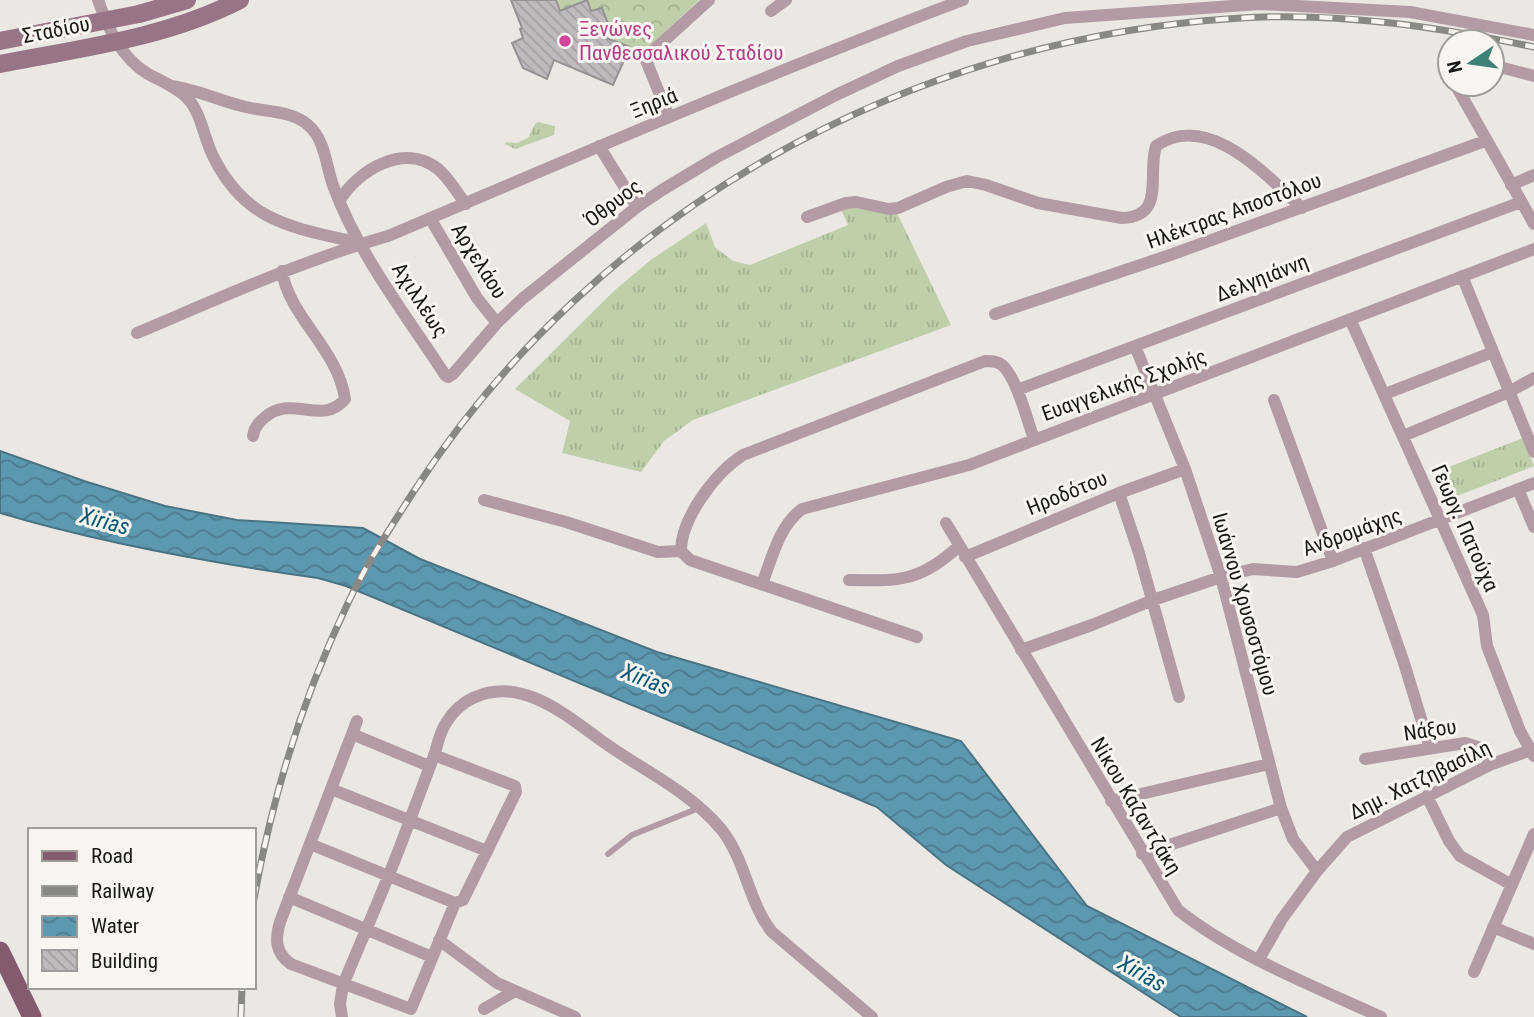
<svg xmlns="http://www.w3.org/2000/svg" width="1534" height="1017" viewBox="0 0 1534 1017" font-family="'Roboto Condensed',sans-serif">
<defs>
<pattern id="grass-tufts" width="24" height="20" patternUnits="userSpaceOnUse" patternTransform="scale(1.75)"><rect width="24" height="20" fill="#becfaa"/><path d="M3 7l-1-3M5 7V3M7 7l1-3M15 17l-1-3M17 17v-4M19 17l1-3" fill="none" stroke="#a3b192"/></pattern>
<pattern id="park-crowns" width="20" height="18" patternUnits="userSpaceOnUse" patternTransform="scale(1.75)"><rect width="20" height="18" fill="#becfaa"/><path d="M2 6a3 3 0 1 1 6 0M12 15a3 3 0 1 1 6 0" fill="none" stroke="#a3b192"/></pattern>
<pattern id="water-waves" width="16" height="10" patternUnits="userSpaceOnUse" patternTransform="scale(1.75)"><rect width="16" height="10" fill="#5d98b1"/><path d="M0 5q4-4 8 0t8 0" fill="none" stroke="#4c7b8f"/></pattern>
<pattern id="building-back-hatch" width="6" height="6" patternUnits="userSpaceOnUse" patternTransform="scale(1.75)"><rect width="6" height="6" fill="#bfbabd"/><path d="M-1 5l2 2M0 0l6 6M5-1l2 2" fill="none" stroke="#a49fa2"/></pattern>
</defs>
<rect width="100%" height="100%" fill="#ebe8e4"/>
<path fill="url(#grass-tufts)" d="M 538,122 L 555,126 L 554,135 L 515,149 L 505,144 L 506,142 L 517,143 L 528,138 L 535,124 Z
M 853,208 L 897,213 L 951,325 L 693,420 L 664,441 L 641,472 L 562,453 L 570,421 L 515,389 L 616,289 L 652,259 L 706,223 L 715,247 L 733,261 L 750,265 L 848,225 L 841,209 Z
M 1523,438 L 1534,466 L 1447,500 L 1436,472 Z"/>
<path fill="url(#park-crowns)" d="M 556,0 L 699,0 L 639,56 L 626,56 L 606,38 L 610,29 L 591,11 L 587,1 L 560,11 Z"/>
<path fill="url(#water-waves)" stroke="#497283" stroke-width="2" d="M 0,451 L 84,481 L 165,506 L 237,520 L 363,528 L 420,559 L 657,652 L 961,741 L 1087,906 L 1307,1017 L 1181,1017 L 946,865 L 877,807 L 346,586 L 318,578 C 211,563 104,544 0,513 Z"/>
<path fill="url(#building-back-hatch)" stroke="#959194" stroke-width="2" d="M 511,0 L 556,0 L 560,11 L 587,0 L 591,11 L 602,8 L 610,29 L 606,38 L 630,47 L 613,85 L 554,60 L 547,79 L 523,68 L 512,43 L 523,38 L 520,29 L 522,28 Z"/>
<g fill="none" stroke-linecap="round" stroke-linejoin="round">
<path stroke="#b39ba6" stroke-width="6" d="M 608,854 L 632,835 L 699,808"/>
<path stroke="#b39ba6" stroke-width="12" d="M 98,0 C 108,28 121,58 148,74 C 161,81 178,88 188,99 C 202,114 204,140 214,158 C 247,224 296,228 360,243
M 771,11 L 786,0
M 1450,64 L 1448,70 L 1450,76
M 1492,65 L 1534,76
M 1455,84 L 1534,224
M 171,86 C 195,89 218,100 242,106 C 262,112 292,110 308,125 C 326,140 326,168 334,188 C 359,255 406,315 445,375 L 448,377 L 453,374 L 497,323 L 522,299 L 637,207 L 662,190 L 717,157 L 836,95 L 898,66 L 967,41 L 1065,18 L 1260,4 L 1410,12 L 1534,35
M 669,117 L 645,58 L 709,0
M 599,146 L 637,207
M 1511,185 L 1534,175
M 340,200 C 358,170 405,142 438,169 C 449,178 457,193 466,204
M 807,217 L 846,203 L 856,202 L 889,209 L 898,208 L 946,187 L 967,181 L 986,185 L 1038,203 L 1122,218 C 1166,217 1147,175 1156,146 C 1208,110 1266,175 1302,208
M 430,218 L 477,298 L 497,323
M 1462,276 L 1534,452
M 995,314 L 1173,254 L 1485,141
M 1350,319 L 1483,615 L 1487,646 L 1520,731 L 1534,756
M 137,333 C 220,298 301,261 388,236 C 579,155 769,73 963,0
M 1135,346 L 1185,469 L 1221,577 L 1281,808 L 1293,839 L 1317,871
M 1017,390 L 1521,202
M 1385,394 L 1493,352
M 1274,400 L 1333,561
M 253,436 C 254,429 258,423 264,418 C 291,393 322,427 345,399 C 338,349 289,317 282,271
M 1403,436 L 1509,392 L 1534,378
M 1518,489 L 1534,527
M 1119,493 L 1139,553 L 1179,697
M 484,500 L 566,522 L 658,552 L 681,551
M 946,523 L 1178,910 C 1236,956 1314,986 1381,1017
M 1364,548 L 1404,663 L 1430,748
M 965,557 L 1119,493 L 1185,469
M 849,580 C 899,581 920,582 959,546
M 762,584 C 772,558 779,526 802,509 L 969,465 L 1534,249
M 917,637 L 690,560 L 681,551 C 681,518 716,472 743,455 L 985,361 C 991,361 997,361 1002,365 C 1017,378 1027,420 1034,439
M 1021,650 L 1092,625 L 1153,600 L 1221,577 L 1253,569 L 1297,572 L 1333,561 L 1534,483
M 357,721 L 280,922 C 275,939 275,953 291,964 L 411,1009 L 455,903 L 463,900 L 516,792 L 515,786 L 434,755
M 352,734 L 429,766
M 1365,759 L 1465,743 L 1478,747 L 1492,764
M 331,789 L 487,851
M 1427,796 L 1449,841 L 1460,856 L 1512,885
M 1111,801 L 1269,764
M 310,844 L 455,903
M 1142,854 L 1281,808
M 289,897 L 432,957
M 1493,927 L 1534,944
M 439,940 L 497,983 L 575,1017
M 1259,959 L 1282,919 L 1317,871 L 1347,837 L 1492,764 L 1534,749
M 1474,972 L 1534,834
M 484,1009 L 513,992
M 342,1017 L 340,1004 L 343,985 C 366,929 391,874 411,817 C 419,796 427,774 435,753 C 438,742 440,732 446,723 C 452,713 462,703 473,698 C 520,675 566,715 602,741 C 642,770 688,790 721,829 C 746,860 748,902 772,932 L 872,1017"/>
<path stroke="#987586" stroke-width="18" d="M 0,41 L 139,14 L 187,0
M 0,64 C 81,48 166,38 240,0"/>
<path stroke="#845a6e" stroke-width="19" d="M 0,951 L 32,1017"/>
<defs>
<path id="rail" d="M 254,899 C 272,797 303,697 348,603 C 366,564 391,527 414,491 C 597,210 908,38 1241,18 C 1340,12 1438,27 1534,47
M 241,1017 L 242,987"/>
</defs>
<use href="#rail" stroke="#8a8885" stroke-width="7"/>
<use href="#rail" stroke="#f9f5f1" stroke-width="4.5" stroke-dasharray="13" stroke-linecap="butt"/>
</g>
<circle fill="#d1479c" stroke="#f9f5f1" stroke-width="2.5" cx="565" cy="41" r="7"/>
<g text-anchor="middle" stroke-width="6" stroke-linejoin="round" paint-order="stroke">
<g font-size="21" fill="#b23c85" stroke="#f9f5f1" text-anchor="start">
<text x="579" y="36">Ξενώνες<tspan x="579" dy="24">Πανθεσσαλικού Σταδίου</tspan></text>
</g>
<g font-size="21" fill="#191817" stroke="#f9f5f1">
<text transform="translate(56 30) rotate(-11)" y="7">Σταδίου</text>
<text transform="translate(654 103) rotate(-22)" y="7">Ξηριά</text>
<text transform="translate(613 203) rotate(-37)" y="7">Όθρυος</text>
<text transform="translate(1234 211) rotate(-20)" y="7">Ηλέκτρας Αποστόλου</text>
<text transform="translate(479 261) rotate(58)" y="7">Αρχελάου</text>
<text transform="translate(1262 278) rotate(-21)" y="7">Δελγηιάννη</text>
<text transform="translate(420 300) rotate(57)" y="7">Αχιλλέως</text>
<text transform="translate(1124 385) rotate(-20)" y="7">Ευαγγελικής Σχολής</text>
<text transform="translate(1067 493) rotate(-22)" y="7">Ηροδότου</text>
<text transform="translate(1465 528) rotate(66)" y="7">Γεωργ. Πατούχα</text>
<text transform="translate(1352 532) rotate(-20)" y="7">Ανδρομάχης</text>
<text transform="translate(1245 604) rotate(74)" y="7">Ιωάννου Χρυσοστόμου</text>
<text transform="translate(1430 730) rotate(-8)" y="7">Νάξου</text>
<text transform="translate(1420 780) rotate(-26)" y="7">Δημ. Χατζηβασίλη</text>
<text transform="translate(1136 806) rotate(59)" y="7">Νίκου Καζαντζάκη</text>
</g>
<g font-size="23" font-style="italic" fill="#055973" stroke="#f9f5f1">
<text transform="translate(105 521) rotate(15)" y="8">Xirias</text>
<text transform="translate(646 679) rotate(21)" y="8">Xirias</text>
<text transform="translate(1142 973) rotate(30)" y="8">Xirias</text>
</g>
</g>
<rect x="28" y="828" width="228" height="161" fill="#f9f5f1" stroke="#9f9d9a" stroke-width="2"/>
<rect x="42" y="851" width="35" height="10" fill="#845a6e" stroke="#9f9d9a" stroke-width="2"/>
<text x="91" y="863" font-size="21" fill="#191817">Road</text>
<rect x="42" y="886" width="35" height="10" fill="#8a8885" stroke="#9f9d9a" stroke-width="2"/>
<text x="91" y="898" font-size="21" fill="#191817">Railway</text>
<rect x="42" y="916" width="35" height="21" fill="url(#water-waves)" stroke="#9f9d9a" stroke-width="2"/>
<text x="91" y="933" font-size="21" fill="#191817">Water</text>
<rect x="42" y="950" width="35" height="21" fill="url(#building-back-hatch)" stroke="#9f9d9a" stroke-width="2"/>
<text x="91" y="968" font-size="21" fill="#191817">Building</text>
<g transform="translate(1471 63) rotate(257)"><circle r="33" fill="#f9f5f1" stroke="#9f9d9a" stroke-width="2"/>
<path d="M0-5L12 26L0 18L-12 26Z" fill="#3d8276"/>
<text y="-10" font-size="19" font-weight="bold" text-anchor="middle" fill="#191817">N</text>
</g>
</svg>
